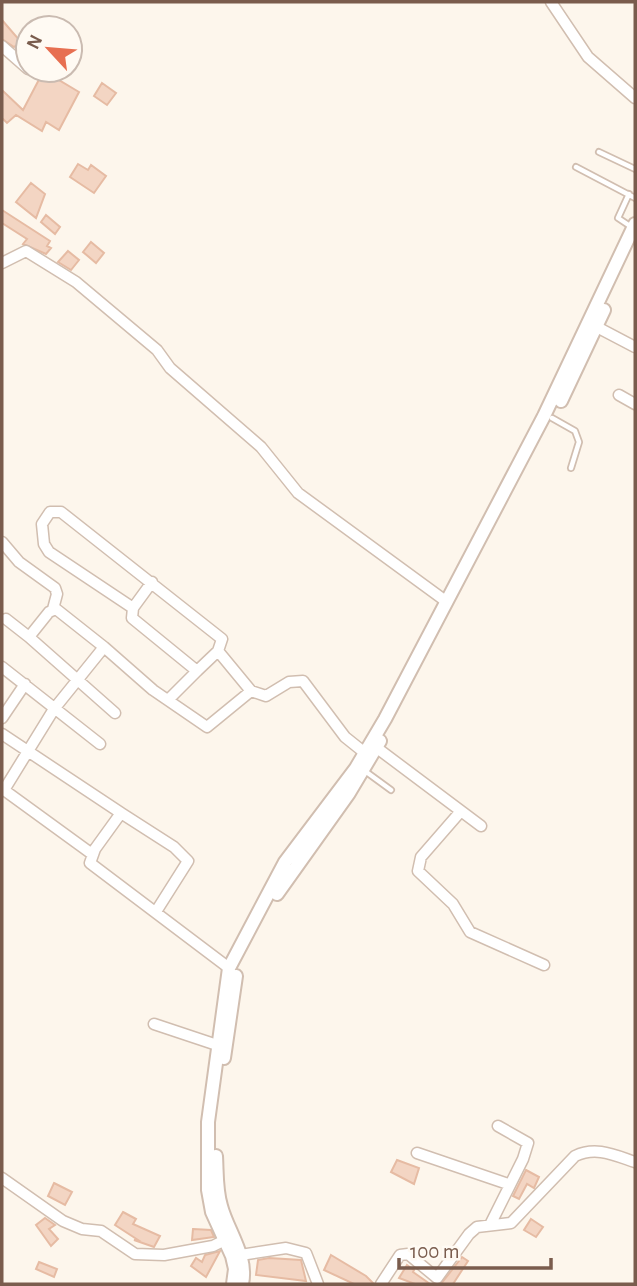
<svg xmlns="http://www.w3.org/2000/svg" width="637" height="1286" viewBox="0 0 637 1286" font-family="'Alegreya Sans',sans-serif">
<rect width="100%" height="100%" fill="#fdf6ec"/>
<path fill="#f3d5c3" stroke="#e6bba3" stroke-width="2" d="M 2,20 L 21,42 L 14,47 L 2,39 Z
M 44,70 L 63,70 L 59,80 L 79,92 L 59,130 L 46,122 L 42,131 L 16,115 L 7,123 L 2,118 L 2,90 L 23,110 Z
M 102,83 L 116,93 L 107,105 L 94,96 Z
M 78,164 L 88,170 L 91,165 L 106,176 L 94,193 L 70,177 Z
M 31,183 L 45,194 L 36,218 L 16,202 Z
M 2,210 L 50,241 L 47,246 L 51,248 L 46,254 L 23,244 L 27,239 L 2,223 Z
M 46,215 L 60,227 L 55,234 L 41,222 Z
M 91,242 L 104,253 L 96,263 L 83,252 Z
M 68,251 L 79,260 L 71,270 L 58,262 Z
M 397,1160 L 419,1168 L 414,1184 L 391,1172 Z
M 526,1170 L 539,1177 L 534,1188 L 527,1184 L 519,1199 L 513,1196 Z
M 54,1183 L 72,1192 L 65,1205 L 48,1196 Z
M 123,1212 L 136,1219 L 133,1224 L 160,1236 L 154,1247 L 134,1240 L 138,1240 L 115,1225 Z
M 45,1218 L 55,1225 L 49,1229 L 58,1239 L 51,1246 L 36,1225 Z
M 531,1219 L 543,1227 L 536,1237 L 524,1230 Z
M 193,1229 L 211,1230 L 214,1237 L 192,1240 Z
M 220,1251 L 206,1277 L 191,1266 L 196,1258 L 202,1262 L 205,1255 Z
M 331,1255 L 366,1276 L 374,1284 L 354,1284 L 324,1270 Z
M 462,1257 L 468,1261 L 453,1284 L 441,1284 Z
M 269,1258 L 301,1260 L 306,1281 L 256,1275 L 258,1260 Z
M 39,1262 L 57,1269 L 54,1277 L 36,1269 Z
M 407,1265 L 414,1270 L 413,1272 L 430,1284 L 415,1284 L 399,1278 Z"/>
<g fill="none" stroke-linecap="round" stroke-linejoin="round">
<defs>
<path id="service" d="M 599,152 L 635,169
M 576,167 L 635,198
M 629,194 L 618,218 L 630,226
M 552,418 L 575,431 L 579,442 L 571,468
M 365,771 L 391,790"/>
<path id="minor" d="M 551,2 L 588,57 L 635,98
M 2,46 L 28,69
M 2,263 L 26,251 L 76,282 L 157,350 L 170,368 L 261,447 L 298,493 L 447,602
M 593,325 L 635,347
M 619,395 L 635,404
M 2,542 L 19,562 L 55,588 L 57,594 L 53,609
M 152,582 L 133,608 L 132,618 L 197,671 L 169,699
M 133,608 L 49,552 L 44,544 L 42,524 L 50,512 L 61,512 L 222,639 L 218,651 L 197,671
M 6,619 L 29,637
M 104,647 L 56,609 L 49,612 L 29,637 L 115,713
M 218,651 L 251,691
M 2,667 L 100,744
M 2,718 L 25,684
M 2,734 L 121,813 L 95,849 L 90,863 L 229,968
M 377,748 L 481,826
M 461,811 L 421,857 L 418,871 L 453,904 L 470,932 L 544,965
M 121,813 L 174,847 L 188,861 L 157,910
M 92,854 L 4,790 L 54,709 L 104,647 L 153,690 L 207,727 L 251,691 L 266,696 L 289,682 L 303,681 L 345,737 L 370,757
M 154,1024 L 217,1045
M 417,1153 L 508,1184
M 2,1178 L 63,1221 L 82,1229 L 101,1231 L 135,1254 L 164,1255 L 213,1246 L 225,1240
M 490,1225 L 523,1159 L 528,1143 L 498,1126
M 234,1256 L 286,1248 L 306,1253 L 318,1284
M 381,1284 L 400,1255 L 408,1254 L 437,1278 L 469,1234 L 477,1227 L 511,1223 L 575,1156 C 596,1146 614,1155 635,1162"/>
<path id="tertiary" d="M 561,401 L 604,310
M 277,894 L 349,793 L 380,741
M 224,1058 L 236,976
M 216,1156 C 217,1173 216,1190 221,1206 C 228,1232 248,1256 242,1284
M 233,1284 L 235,1269 L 232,1256 L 212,1212 L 208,1190 L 208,1122 L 229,968 L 285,862 L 356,768 L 385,719 L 544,416 L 635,224"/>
</defs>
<use href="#service" stroke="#d1beb0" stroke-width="8"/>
<use href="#minor" stroke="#d1beb0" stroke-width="13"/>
<use href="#tertiary" stroke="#d1beb0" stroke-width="16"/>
<use href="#service" stroke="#fff" stroke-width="4.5"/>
<use href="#minor" stroke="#fff" stroke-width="10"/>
<use href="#tertiary" stroke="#fff" stroke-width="12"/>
</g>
<rect width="637" height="1286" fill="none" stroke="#7a5c4d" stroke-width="7"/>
<g transform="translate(49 49) rotate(296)"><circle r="33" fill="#fffaf3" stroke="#cabbb1" stroke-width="2"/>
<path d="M0-5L12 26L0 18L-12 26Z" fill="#e76f51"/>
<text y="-10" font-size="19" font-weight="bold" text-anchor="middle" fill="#7a5c4d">N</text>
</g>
<path d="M399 1258v10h152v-10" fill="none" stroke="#7a5c4d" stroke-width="3.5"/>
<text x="410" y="1258" font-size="21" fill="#7a5c4d" stroke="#fffaf3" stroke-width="5" paint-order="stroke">100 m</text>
</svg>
